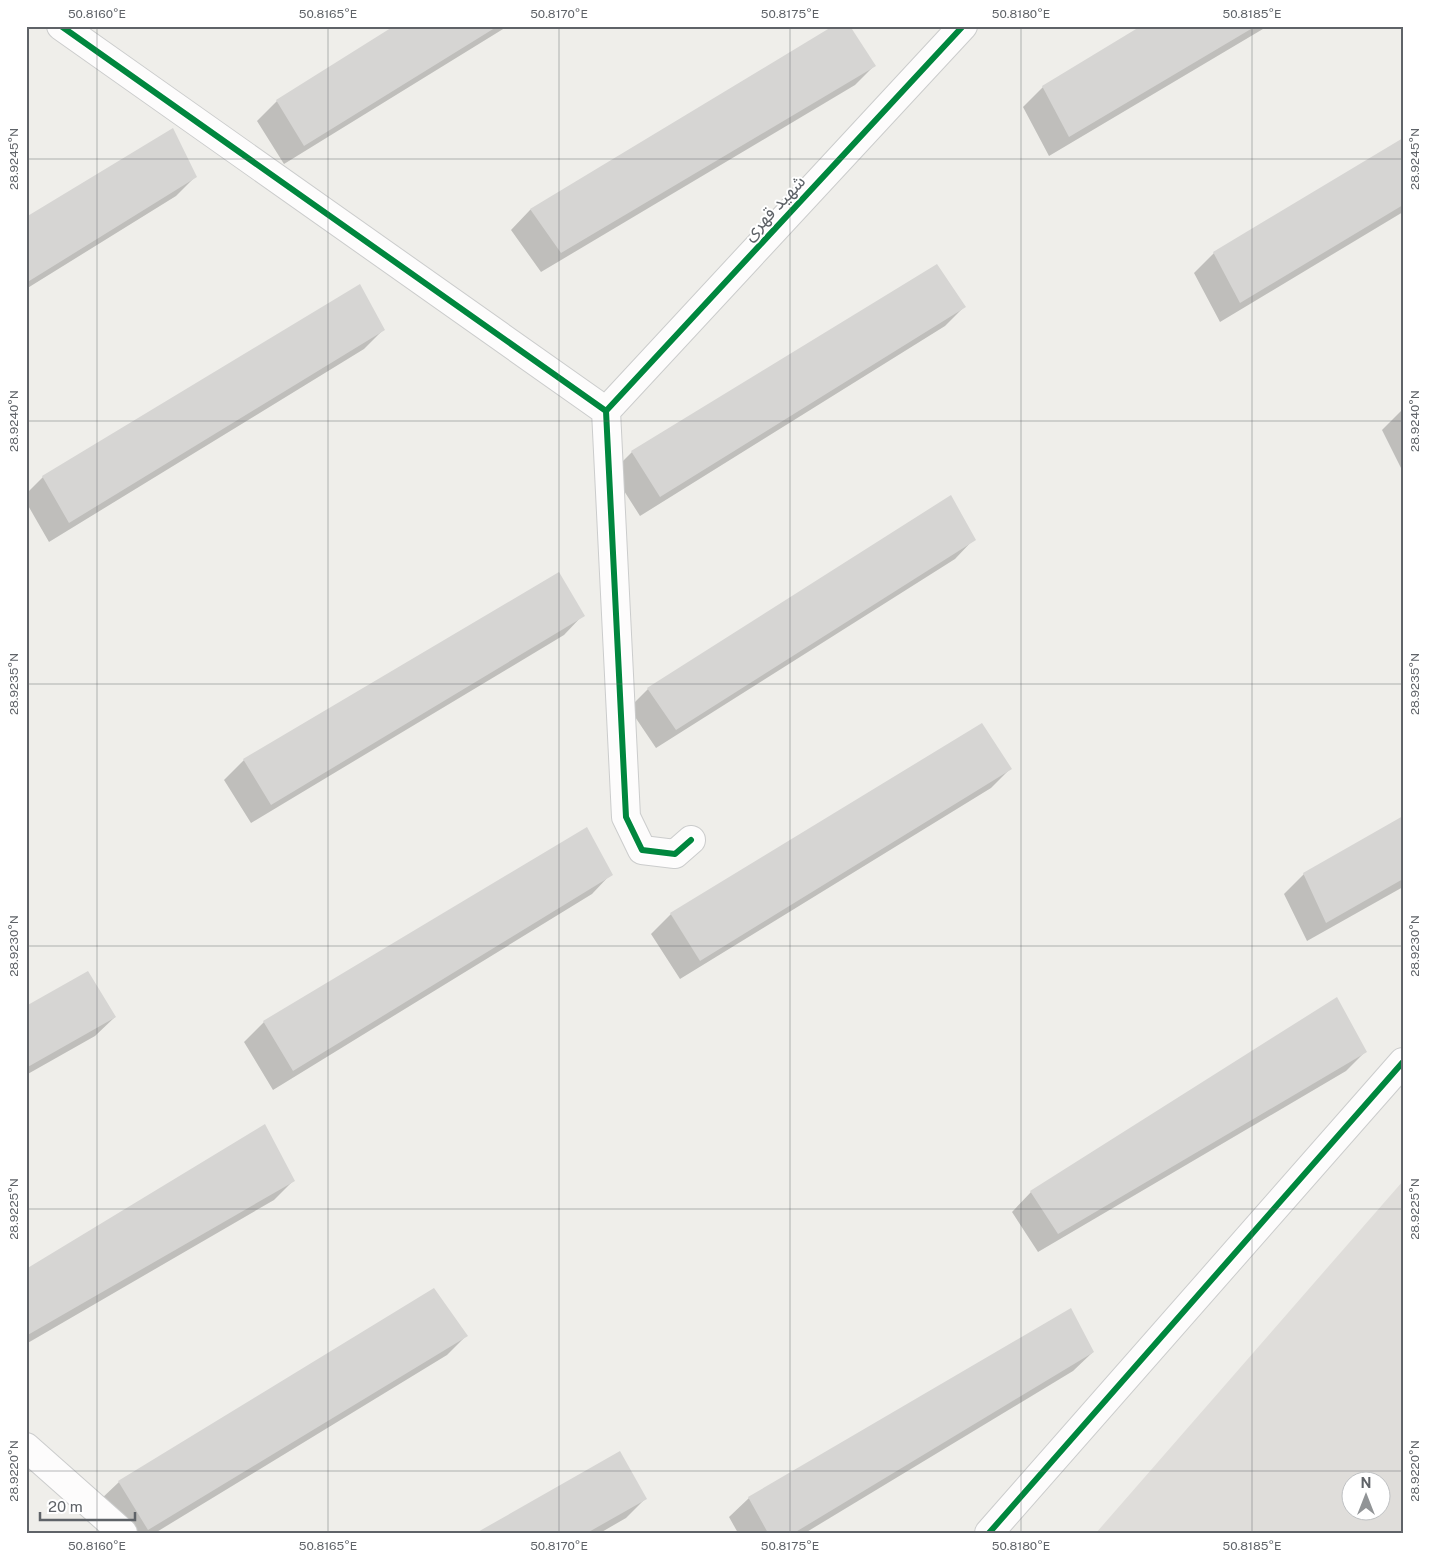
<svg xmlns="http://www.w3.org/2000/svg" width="1429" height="1559" viewBox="0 0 1429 1559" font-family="'Public Sans','Noto Sans Arabic',sans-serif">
<rect width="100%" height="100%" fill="#efeeea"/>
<path fill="#dfddda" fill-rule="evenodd" d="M 1403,1181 L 1403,1533 L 1096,1533 ZM 1352,1482 L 1382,1482 L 1382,1512 L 1352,1512 Z"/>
<path fill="#0003" d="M 397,26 L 508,26 L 284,164 L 257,121 L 277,101 Z
M 835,26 L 874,66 L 855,85 L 541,272 L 511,230 L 530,210 Z
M 1143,26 L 1268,26 L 1049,156 L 1023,107 L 1043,87 Z
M 1403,139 L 1403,212 L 1220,322 L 1194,273 L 1214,253 Z
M 196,176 L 176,196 L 26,289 L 26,219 Z
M 936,266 L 964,307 L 945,326 L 640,516 L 612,472 L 632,452 Z
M 384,329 L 364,349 L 49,542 L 26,502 L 26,494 L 43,477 Z
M 1402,410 L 1403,410 L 1402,470 L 1382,430 Z
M 974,539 L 955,559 L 656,748 L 629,708 L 648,689 Z
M 583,615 L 564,635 L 251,823 L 224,780 L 244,760 Z
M 982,725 L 1010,769 L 991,788 L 680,979 L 651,934 L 671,914 Z
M 1403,817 L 1403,887 L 1307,941 L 1284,894 L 1304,874 Z
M 611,874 L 592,894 L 273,1090 L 244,1042 L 264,1022 Z
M 26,1008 L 115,1017 L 95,1036 L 26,1075 Z
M 1365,1052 L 1346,1071 L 1038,1252 L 1012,1212 L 1031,1192 Z
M 294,1180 L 274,1200 L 26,1344 L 26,1270 Z
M 466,1336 L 447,1355 L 155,1533 L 118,1533 L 99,1501 L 119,1482 Z
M 1093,1352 L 1073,1371 L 805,1533 L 738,1533 L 729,1517 L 749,1498 Z
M 645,1499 L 626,1518 L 600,1533 L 478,1533 Z"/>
<path fill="#d6d5d3" d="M 394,26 L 498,26 L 304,146 L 276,100 Z
M 833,26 L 850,26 L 876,66 L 561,253 L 530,209 Z
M 1141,26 L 1256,26 L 1069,137 L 1042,86 Z
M 173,128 L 197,177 L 26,283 L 26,217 Z
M 1403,138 L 1403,205 L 1240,303 L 1213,252 Z
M 937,264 L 966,307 L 660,497 L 631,451 Z
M 360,284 L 385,330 L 69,523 L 42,476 Z
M 951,495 L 976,540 L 676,730 L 647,688 Z
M 559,572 L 585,616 L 271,805 L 243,759 Z
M 982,723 L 1012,769 L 700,961 L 670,913 Z
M 1403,816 L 1403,879 L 1326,923 L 1303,873 Z
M 587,827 L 613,875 L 293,1071 L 263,1021 Z
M 88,971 L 116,1017 L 26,1068 L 26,1006 Z
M 1337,997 L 1367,1052 L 1058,1234 L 1030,1191 Z
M 265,1124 L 295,1181 L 26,1336 L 26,1269 Z
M 434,1288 L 468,1336 L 148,1530 L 118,1481 Z
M 1071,1308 L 1094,1352 L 794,1533 L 768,1533 L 748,1497 Z
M 620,1451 L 647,1499 L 587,1533 L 476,1533 Z"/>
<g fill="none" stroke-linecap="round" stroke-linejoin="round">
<defs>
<path id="minor" d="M 61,26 L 606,411
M 606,411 L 963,26
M 606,411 L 626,817 L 642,850 L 675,854 L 691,840
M 26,1447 L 123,1533
M 989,1533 L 1403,1062"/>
</defs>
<use href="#minor" stroke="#cbcccc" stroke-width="30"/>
<use href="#minor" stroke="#fdfcfc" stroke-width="28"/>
<defs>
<path id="cycleway" d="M 61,26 L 606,411
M 606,411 L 963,26
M 606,411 L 626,817 L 642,850 L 675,854 L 691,840
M 989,1533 L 1403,1062"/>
</defs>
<use href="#cycleway" stroke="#fff" stroke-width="9"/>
<use href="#cycleway" stroke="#00873e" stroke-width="6"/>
</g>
<path fill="none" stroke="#5f6368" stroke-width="1" stroke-opacity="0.45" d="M 97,26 L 97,1533M 328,26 L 328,1533M 559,26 L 559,1533M 790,26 L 790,1533M 1021,26 L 1021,1533M 1252,26 L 1252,1533M 26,159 L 1403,159M 26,421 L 1403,421M 26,684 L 1403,684M 26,946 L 1403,946M 26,1209 L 1403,1209M 26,1471 L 1403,1471"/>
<g text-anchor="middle" stroke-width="4" stroke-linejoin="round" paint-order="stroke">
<g font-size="18" fill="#5f6368" stroke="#fff">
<text transform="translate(774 208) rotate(-47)" y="6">شهید قهری</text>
</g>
</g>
<rect width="1429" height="1559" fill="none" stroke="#ffffff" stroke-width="55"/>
<g transform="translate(1366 1496)"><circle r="24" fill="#ffffff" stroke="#bfc1c3"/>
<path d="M0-4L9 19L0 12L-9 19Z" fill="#919496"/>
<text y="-8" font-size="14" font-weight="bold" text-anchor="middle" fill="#5f6368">N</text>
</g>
<path d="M40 1512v8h95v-8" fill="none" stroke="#5f6368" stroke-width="2.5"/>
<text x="48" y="1512" font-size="15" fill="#5f6368" stroke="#ffffff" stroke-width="4" paint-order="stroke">20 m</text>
<rect x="28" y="28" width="1374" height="1504" fill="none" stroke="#5f6368" stroke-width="2"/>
<g font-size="12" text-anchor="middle" fill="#5f6368">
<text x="97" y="18">50.8160°E</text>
<text x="328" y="18">50.8165°E</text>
<text x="559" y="18">50.8170°E</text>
<text x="790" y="18">50.8175°E</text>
<text x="1021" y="18">50.8180°E</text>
<text x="1252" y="18">50.8185°E</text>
<text transform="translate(14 159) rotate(-90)" y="4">28.9245°N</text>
<text transform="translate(1415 159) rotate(-90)" y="4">28.9245°N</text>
<text transform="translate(14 421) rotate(-90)" y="4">28.9240°N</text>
<text transform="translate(1415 421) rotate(-90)" y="4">28.9240°N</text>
<text transform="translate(14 684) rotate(-90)" y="4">28.9235°N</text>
<text transform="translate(1415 684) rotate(-90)" y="4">28.9235°N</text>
<text transform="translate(14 946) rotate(-90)" y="4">28.9230°N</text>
<text transform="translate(1415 946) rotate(-90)" y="4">28.9230°N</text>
<text transform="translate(14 1209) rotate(-90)" y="4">28.9225°N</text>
<text transform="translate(1415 1209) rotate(-90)" y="4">28.9225°N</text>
<text transform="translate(14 1471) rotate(-90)" y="4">28.9220°N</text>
<text transform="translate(1415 1471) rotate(-90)" y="4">28.9220°N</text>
<text x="97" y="1550">50.8160°E</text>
<text x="328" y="1550">50.8165°E</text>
<text x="559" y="1550">50.8170°E</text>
<text x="790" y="1550">50.8175°E</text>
<text x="1021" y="1550">50.8180°E</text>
<text x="1252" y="1550">50.8185°E</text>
</g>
</svg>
